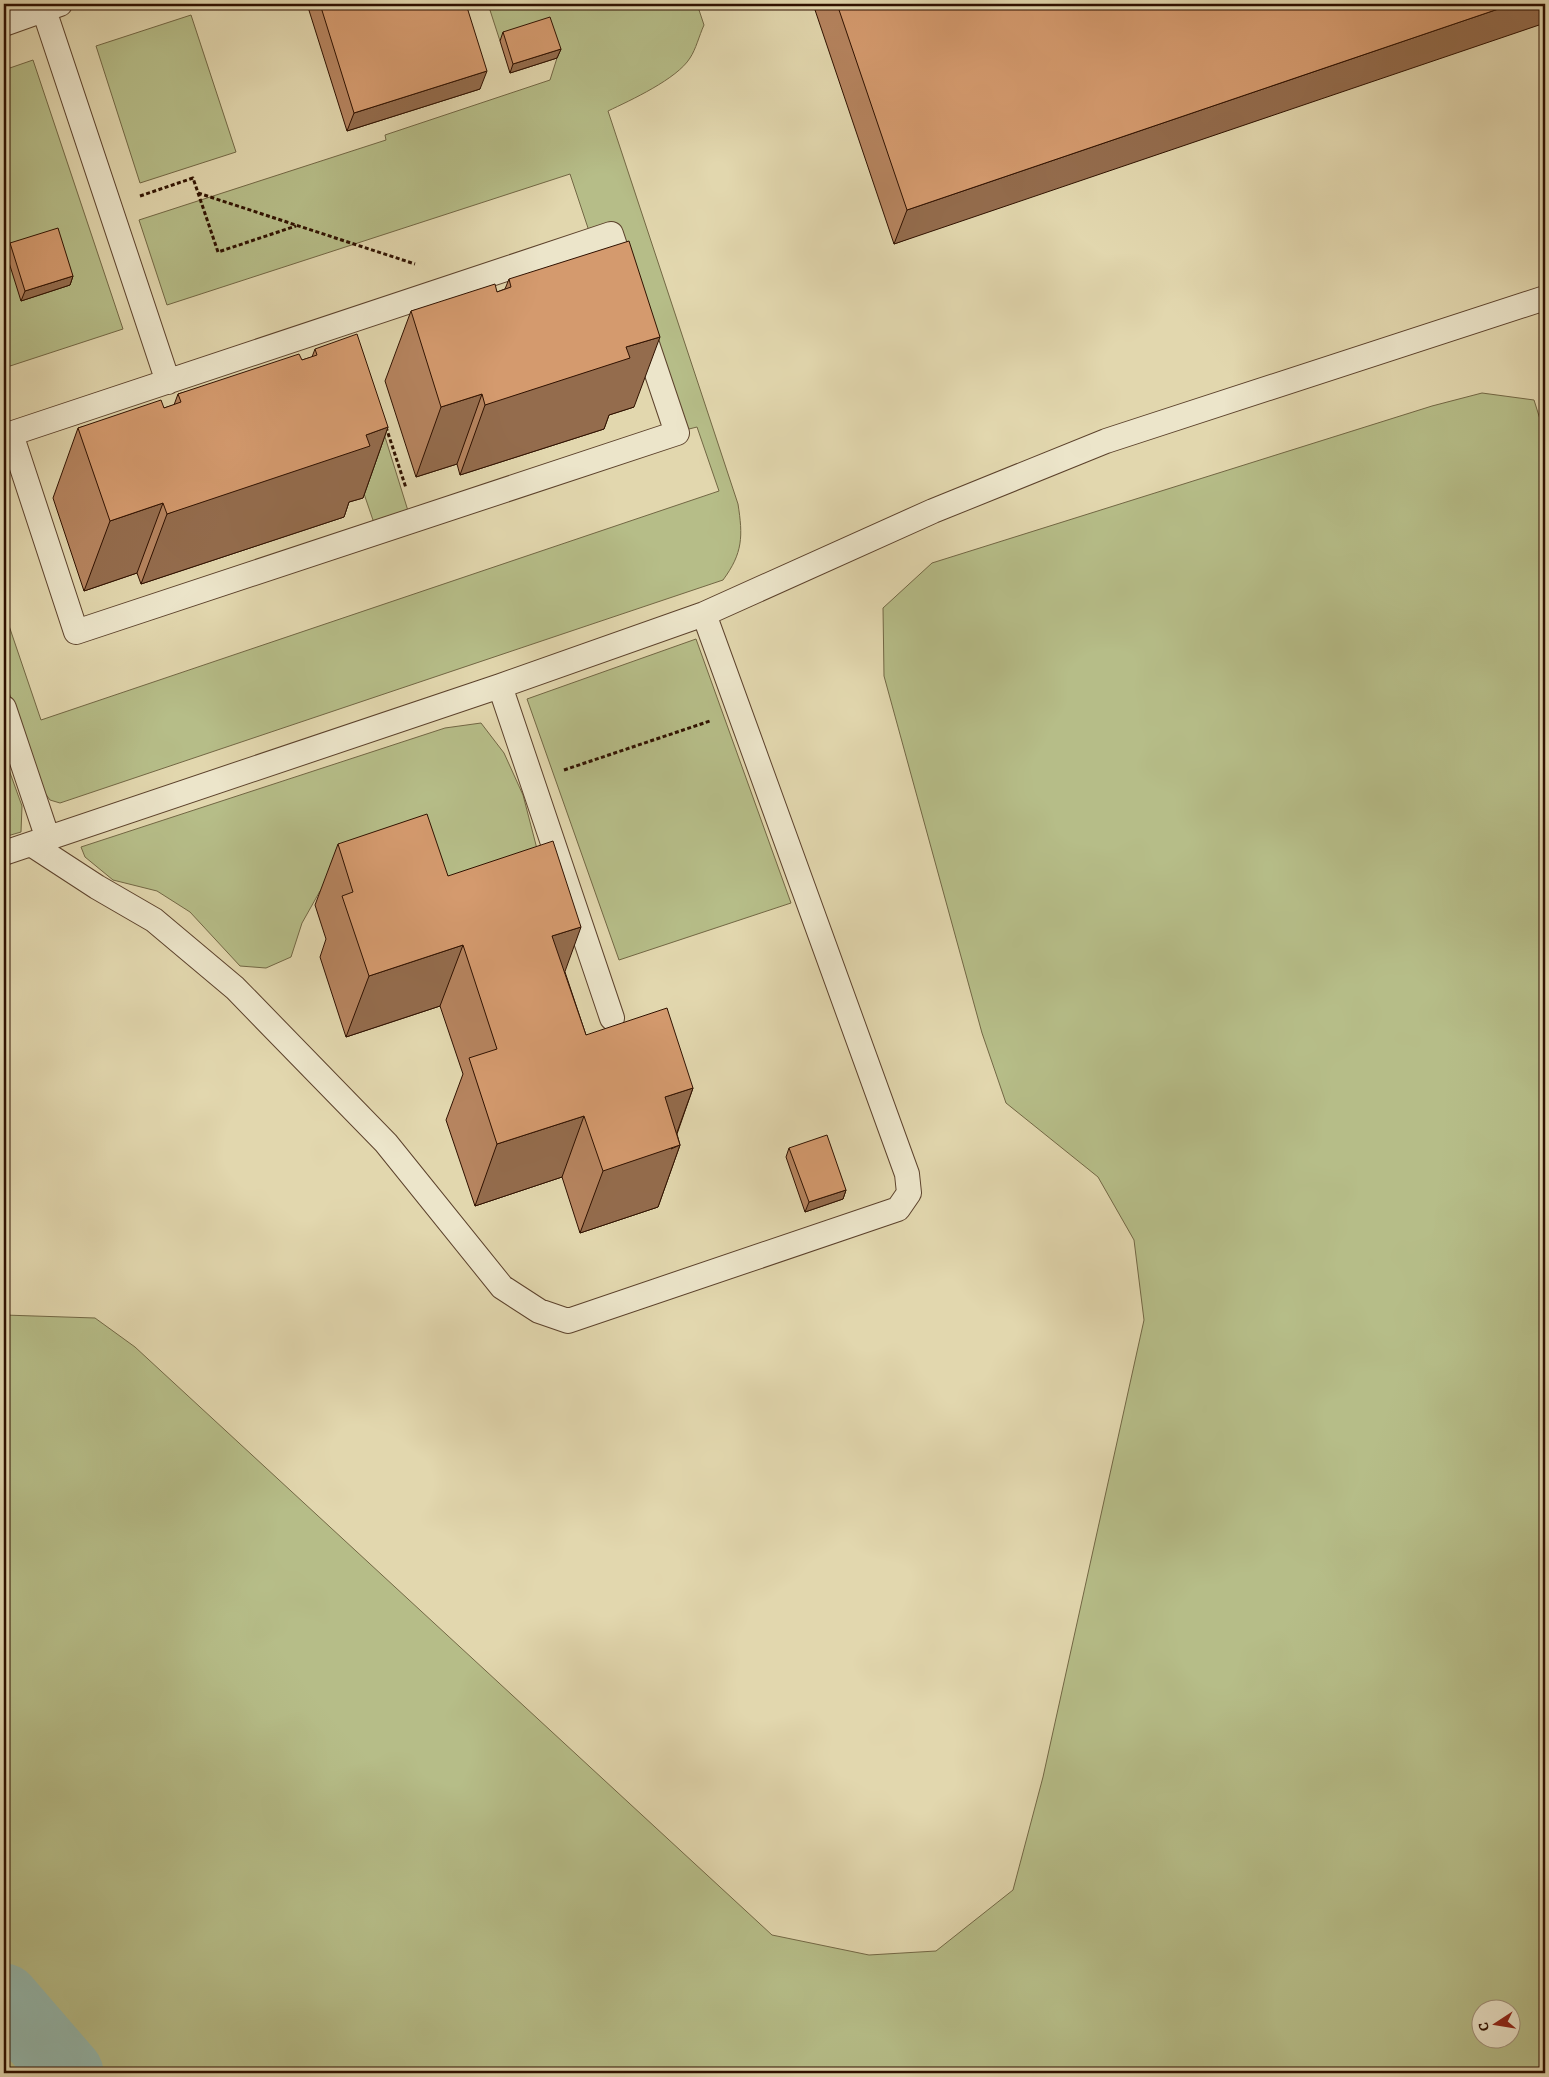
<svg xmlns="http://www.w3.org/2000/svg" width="1549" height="2077" viewBox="0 0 1549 2077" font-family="Alegreya,serif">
<rect width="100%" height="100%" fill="#e2d7ae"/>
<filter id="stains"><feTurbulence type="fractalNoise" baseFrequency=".004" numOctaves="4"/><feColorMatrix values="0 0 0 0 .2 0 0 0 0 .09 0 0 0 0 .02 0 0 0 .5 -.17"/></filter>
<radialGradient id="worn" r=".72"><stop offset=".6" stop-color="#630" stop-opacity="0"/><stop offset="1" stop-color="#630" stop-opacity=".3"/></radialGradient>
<path fill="#b6bd88" stroke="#726744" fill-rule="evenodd" d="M 488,4 L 697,4 L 704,25 C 699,36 696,49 690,58 C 677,79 631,100 608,111 L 738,504 C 743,536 743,553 723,580 L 60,803 L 50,800 L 42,789 L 4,678 L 4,611 L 41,720 L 719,491 L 697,427 L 685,430 L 615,223 L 589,231 L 570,174 L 167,305 L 139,220 L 386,140 L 385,135 L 550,80 L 557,58 L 500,41 Z
M 191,15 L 236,152 L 140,183 L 96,46 Z
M 33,60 L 123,329 L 4,368 L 4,70 Z
M 367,379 L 409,514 L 375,526 L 329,391 Z
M 1482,393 L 1534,400 L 1545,435 L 1545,2073 L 4,2073 L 4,1315 L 95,1318 L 135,1347 L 772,1935 L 869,1955 L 936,1951 L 1013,1890 L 1043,1777 L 1144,1320 L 1134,1240 L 1098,1177 L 1006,1103 L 982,1033 L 884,676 L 883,608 L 932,563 L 1432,406 ZM 1482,2010 L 1512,2010 L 1512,2040 L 1482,2040 Z
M 696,639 L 791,903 L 619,960 L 527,699 Z
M 481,723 L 504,753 L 523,795 L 543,872 L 464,910 L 415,870 L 320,891 L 302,923 L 291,957 L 266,968 L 240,966 L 190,912 L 157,891 L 113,880 L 85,857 L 81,847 L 445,728 Z
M 4,756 L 22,806 L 21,832 L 4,837 Z"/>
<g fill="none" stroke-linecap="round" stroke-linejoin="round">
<path stroke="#95b9ae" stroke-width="71" d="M 4,1999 L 68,2073"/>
<defs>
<path id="service" d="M 42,4 L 168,382
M 4,24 L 60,4
M 11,434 L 76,632 L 677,433 L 642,329
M 4,436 L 611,234 L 625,276
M 500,686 L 612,1018
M 4,708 L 48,839
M 31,844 L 97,887 L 154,920 L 235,988 L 386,1143 L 502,1287 L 539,1311 L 568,1321 L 898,1209 L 909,1193 L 907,1174 L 704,614
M 4,853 L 500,686 L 704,614 L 933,511 L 1106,441 L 1545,298"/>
</defs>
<use href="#service" stroke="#5c422c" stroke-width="26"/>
<path stroke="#2f1100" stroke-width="3" stroke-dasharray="4 2.5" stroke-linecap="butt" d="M 198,193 L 415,264
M 140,196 L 193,178 L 218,252 L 296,226
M 386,427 L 406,488
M 564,770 L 710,721"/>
<use href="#service" stroke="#ece5ca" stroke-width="24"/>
</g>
<path fill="#b6845f" stroke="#2f1100" d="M 307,4 L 466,4 L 480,89 L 347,131 Z
M 813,4 L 1545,4 L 894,244 Z
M 503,32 L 561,49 L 557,58 L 510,73 L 500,41 Z
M 10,243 L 73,276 L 70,285 L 21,301 L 6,253 Z
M 509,279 L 634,407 L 609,415 L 604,429 L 460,475 L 457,464 L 416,477 L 385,381 L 411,311 L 497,292 L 505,289 Z
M 315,349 L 388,427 L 363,498 L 349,502 L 344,517 L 141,584 L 137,573 L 84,591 L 53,498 L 78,428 L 164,408 L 174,405 L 178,394 L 302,360 L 312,357 Z
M 338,844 L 448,876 L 565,972 L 586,1035 L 693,1088 L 677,1134 L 680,1145 L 658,1207 L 580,1233 L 562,1177 L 475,1206 L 446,1120 L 463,1074 L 440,1006 L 346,1037 L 320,957 L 326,939 L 315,905 Z
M 789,1148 L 846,1190 L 843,1199 L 805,1212 L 786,1157 Z"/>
<path fill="#946c4d" stroke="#2f1100" d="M 1513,4 L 1545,4 L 1545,23 L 894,244 L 907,210 Z
M 561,49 L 557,58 L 510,73 L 513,64 Z
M 487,71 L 480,89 L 347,131 L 354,113 Z
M 73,276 L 70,285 L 21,301 L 25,291 Z
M 660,337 L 634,407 L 609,415 L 604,429 L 460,475 L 485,405 L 626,347 Z
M 482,394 L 457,464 L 416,477 L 441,407 Z
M 388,427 L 363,498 L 349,502 L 344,517 L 141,584 L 167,514 L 366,435 Z
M 163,503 L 137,573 L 84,591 L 110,521 Z
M 581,927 L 559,988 L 552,936 Z
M 463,945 L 440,1006 L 346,1037 L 369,976 Z
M 693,1088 L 671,1149 L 680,1145 L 658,1207 L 580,1233 L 603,1171 L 665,1097 Z
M 584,1116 L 562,1177 L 475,1206 L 497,1144 Z
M 846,1190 L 843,1199 L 805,1212 L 809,1202 Z"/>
<path fill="#d49a6e" stroke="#2f1100" d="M 320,4 L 466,4 L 487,71 L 354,113 Z
M 837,4 L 1513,4 L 907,210 Z
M 550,17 L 561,49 L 513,64 L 503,32 Z
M 58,228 L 73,276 L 25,291 L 10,243 Z
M 629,241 L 660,337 L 626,347 L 630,358 L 485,405 L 482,394 L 441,407 L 411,311 L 495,284 L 497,292 L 511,287 L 509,279 Z
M 357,334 L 388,427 L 366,435 L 370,446 L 167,514 L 163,503 L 110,521 L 78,428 L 161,400 L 164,408 L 181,402 L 178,394 L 299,354 L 302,360 L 317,355 L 315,349 Z
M 427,814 L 448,876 L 553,841 L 581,927 L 552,936 L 586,1035 L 667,1008 L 693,1088 L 665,1097 L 680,1145 L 603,1171 L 584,1116 L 497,1144 L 469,1058 L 497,1049 L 463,945 L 369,976 L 342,896 L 353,892 L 338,844 Z
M 827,1135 L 846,1190 L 809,1202 L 789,1148 Z"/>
<rect width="1549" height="2077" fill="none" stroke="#e2d7ae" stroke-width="20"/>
<rect x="5" y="5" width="1539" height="2067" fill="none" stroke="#2f1100" stroke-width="2.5"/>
<rect x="10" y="10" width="1529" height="2057" fill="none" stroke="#2f1100"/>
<g transform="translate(1496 2024) rotate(258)"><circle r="24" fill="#ece5ca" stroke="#a09079"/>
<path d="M0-4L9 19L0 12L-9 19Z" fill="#8f2418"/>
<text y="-8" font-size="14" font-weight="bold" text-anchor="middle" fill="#2f1100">С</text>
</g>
<rect width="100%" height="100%" filter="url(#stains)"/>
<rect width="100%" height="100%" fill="url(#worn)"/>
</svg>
